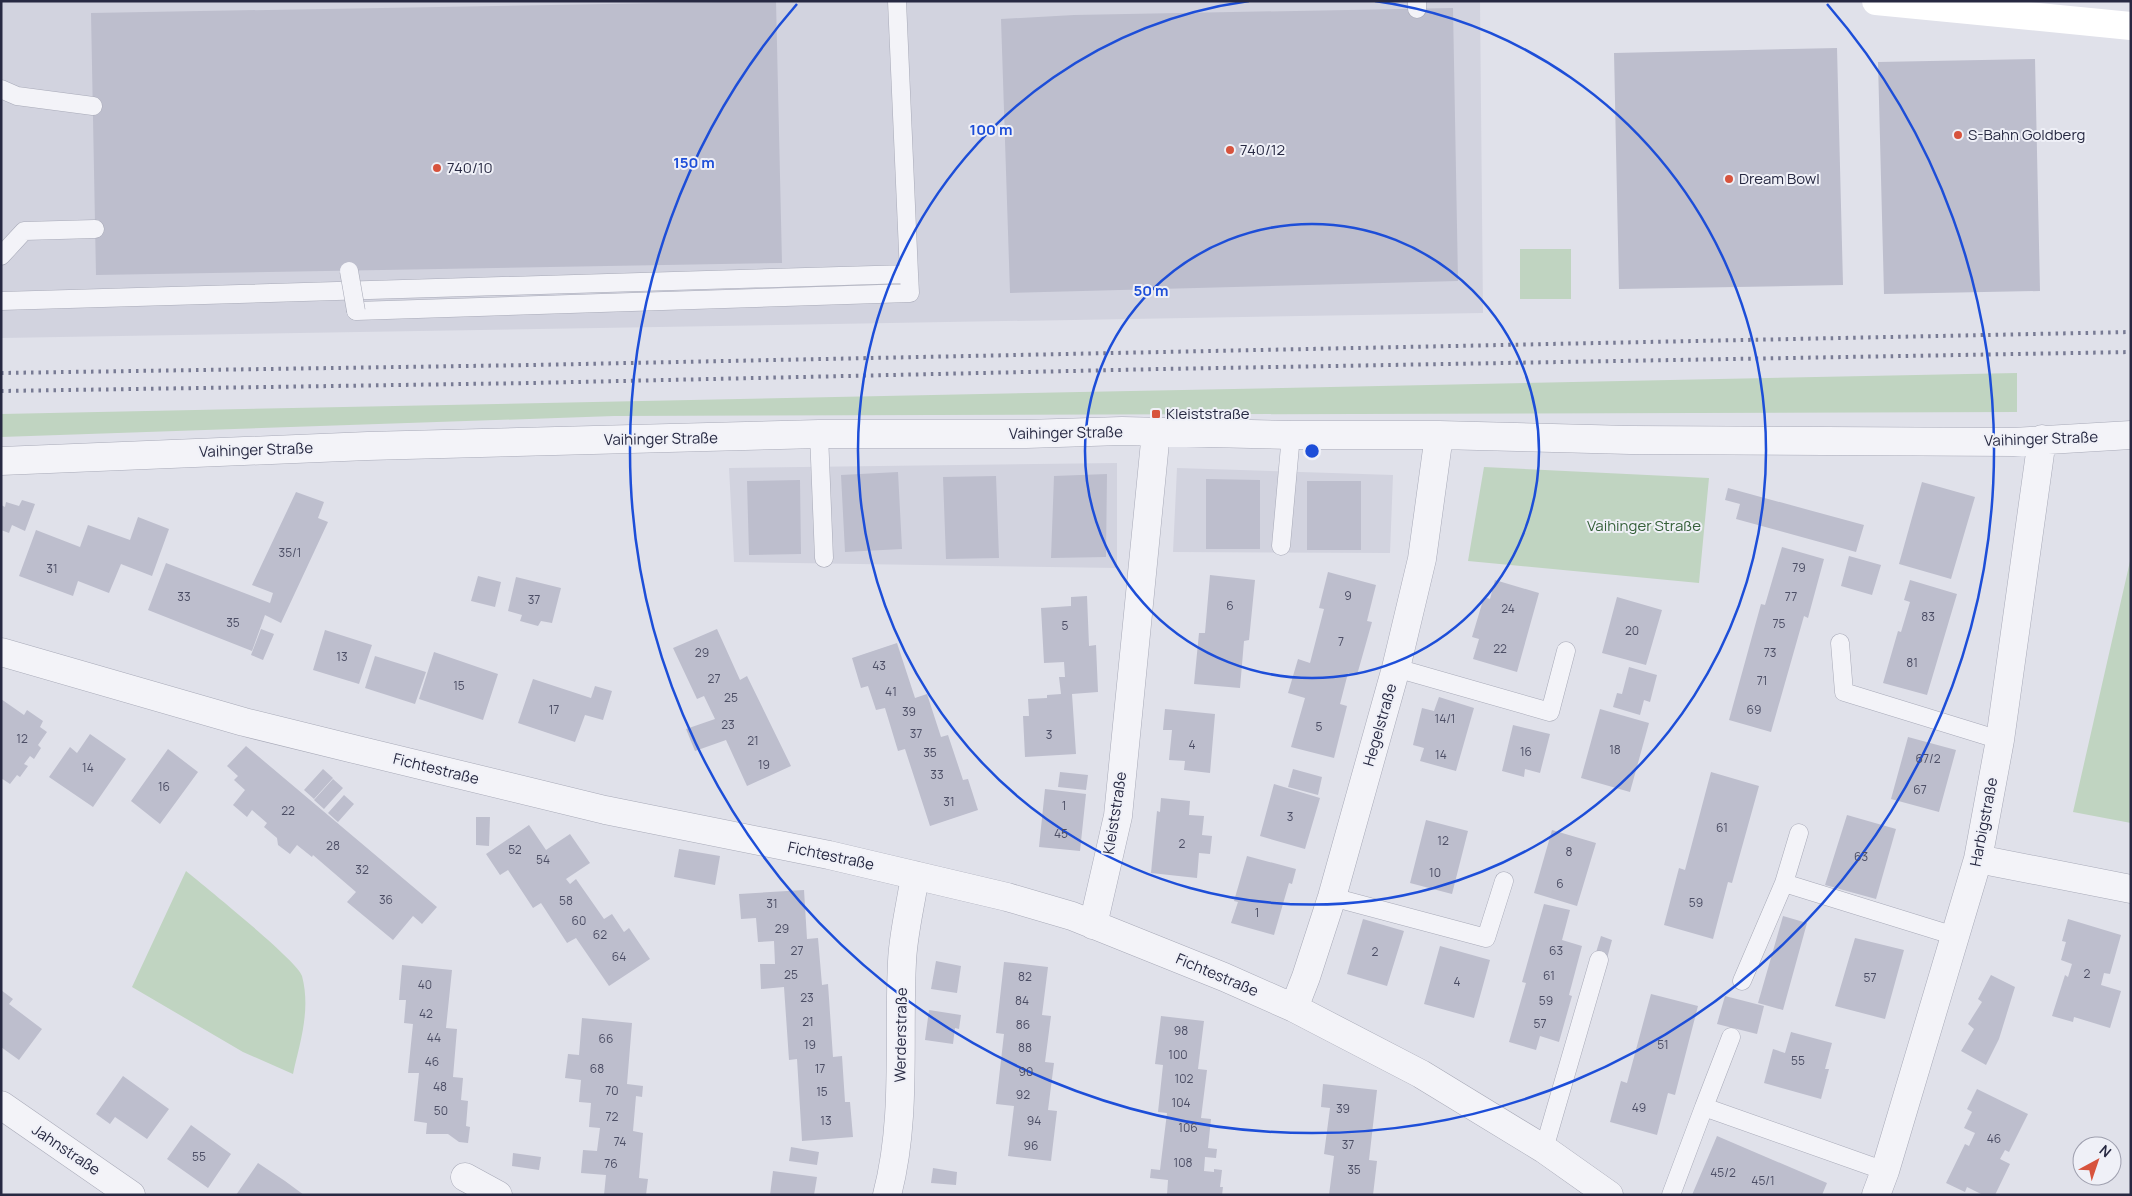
<svg xmlns="http://www.w3.org/2000/svg" width="2132" height="1196" viewBox="0 0 2132 1196" font-family="Manrope,sans-serif">
<rect width="100%" height="100%" fill="#e0e1ea"/>
<path fill="#d2d3df" d="M 1,1 L 1480,1 L 1483,313 L 1,338 Z
M 1117,463 L 1117,568 L 734,562 L 729,468 Z
M 1177,468 L 1393,475 L 1390,553 L 1173,552 Z"/>
<path fill="#c0d4c1" d="M 1520,249 L 1571,249 L 1571,299 L 1520,299 Z
M 2017,373 L 2017,412 L 614,416 L 1,437 L 1,414 Z
M 1484,467 L 1709,478 L 1699,583 L 1468,561 Z
M 2131,557 L 2131,823 L 2073,812 Z
M 186,871 C 204,886 299,962 302,976 C 311,1010 300,1042 293,1074 L 243,1052 L 132,987 Z"/>
<path fill="#bdbecd" d="M 776,1 L 782,263 L 96,275 L 91,13 Z
M 1453,8 L 1458,281 L 1010,293 L 1001,19 L 1074,15 Z
M 1837,48 L 1843,285 L 1619,289 L 1614,53 Z
M 2035,59 L 2040,291 L 1884,294 L 1878,62 Z
M 898,472 L 902,549 L 845,552 L 841,475 Z
M 1107,474 L 1106,557 L 1051,558 L 1054,476 Z
M 996,476 L 999,558 L 946,559 L 943,477 Z
M 1206,479 L 1260,480 L 1260,549 L 1206,549 Z
M 800,480 L 801,554 L 749,555 L 747,481 Z
M 1307,481 L 1361,481 L 1361,550 L 1307,550 Z
M 1922,482 L 1975,497 L 1951,579 L 1899,564 Z
M 1728,488 L 1864,525 L 1856,552 L 1736,519 L 1740,504 L 1725,500 Z
M 296,492 L 324,502 L 318,518 L 328,522 L 281,623 L 265,615 L 252,651 L 148,610 L 166,563 L 270,603 L 273,593 L 252,585 Z
M 22,500 L 35,504 L 25,531 L 12,525 L 9,533 L 1,530 L 1,505 L 5,507 L 6,502 L 19,506 Z
M 138,517 L 169,529 L 152,576 L 121,564 L 109,593 L 78,581 L 73,596 L 19,576 L 36,530 L 80,547 L 88,525 L 130,540 Z
M 1782,547 L 1824,559 L 1808,618 L 1804,616 L 1771,732 L 1729,720 L 1761,604 L 1765,605 Z
M 1849,556 L 1881,565 L 1872,595 L 1841,586 Z
M 1328,572 L 1376,585 L 1367,621 L 1372,622 L 1357,675 L 1348,673 L 1340,704 L 1347,706 L 1334,758 L 1291,747 L 1305,698 L 1288,693 L 1298,659 L 1310,663 L 1324,609 L 1319,608 Z
M 1210,575 L 1255,580 L 1249,640 L 1244,641 L 1240,688 L 1194,684 L 1199,633 L 1205,633 Z
M 478,576 L 501,582 L 495,607 L 471,601 Z
M 516,577 L 561,588 L 552,623 L 541,621 L 538,626 L 520,621 L 522,615 L 508,611 Z
M 1495,580 L 1539,593 L 1517,672 L 1473,659 L 1479,639 L 1472,637 L 1484,597 L 1490,599 Z
M 1910,580 L 1957,594 L 1927,695 L 1883,683 L 1898,631 L 1901,632 L 1910,602 L 1904,600 Z
M 1087,596 L 1089,646 L 1096,645 L 1098,692 L 1072,694 L 1076,754 L 1025,757 L 1023,716 L 1029,716 L 1028,699 L 1047,698 L 1047,695 L 1061,694 L 1059,677 L 1065,677 L 1064,662 L 1044,663 L 1041,608 L 1071,606 L 1071,597 Z
M 1617,597 L 1662,610 L 1646,665 L 1602,653 Z
M 261,629 L 274,634 L 263,660 L 251,655 Z
M 717,629 L 740,680 L 747,676 L 791,766 L 747,786 L 726,740 L 695,751 L 686,729 L 715,719 L 704,696 L 697,699 L 673,648 Z
M 325,630 L 372,645 L 359,684 L 313,670 Z
M 897,643 L 915,698 L 927,694 L 941,737 L 948,735 L 963,780 L 968,779 L 978,810 L 930,826 L 905,749 L 898,751 L 885,708 L 876,710 L 868,686 L 861,688 L 852,658 Z
M 434,652 L 498,674 L 483,720 L 419,699 Z
M 375,656 L 426,672 L 415,704 L 365,688 Z
M 1629,667 L 1657,675 L 1650,702 L 1644,700 L 1640,715 L 1613,707 L 1617,693 L 1622,694 Z
M 533,679 L 591,698 L 595,686 L 612,691 L 603,720 L 585,715 L 575,742 L 518,723 Z
M 1439,697 L 1474,708 L 1456,771 L 1420,761 L 1424,748 L 1413,745 L 1422,708 L 1434,711 Z
M 1,699 L 24,715 L 27,710 L 43,721 L 40,727 L 47,732 L 38,745 L 41,748 L 34,759 L 30,756 L 24,764 L 28,766 L 20,777 L 17,775 L 10,784 L 1,778 Z
M 1165,709 L 1215,714 L 1210,773 L 1184,770 L 1185,761 L 1169,760 L 1172,730 L 1163,730 Z
M 1600,709 L 1649,723 L 1630,792 L 1581,778 Z
M 1513,725 L 1550,734 L 1540,773 L 1525,769 L 1524,777 L 1502,771 Z
M 90,734 L 126,759 L 93,807 L 49,777 L 70,747 L 77,753 Z
M 1908,737 L 1956,750 L 1939,812 L 1891,799 Z
M 246,746 L 437,907 L 422,924 L 413,916 L 393,940 L 347,902 L 356,892 L 313,855 L 312,857 L 297,845 L 290,854 L 278,845 L 277,838 L 264,827 L 267,823 L 252,810 L 247,817 L 233,805 L 245,790 L 234,780 L 238,776 L 227,766 Z
M 168,749 L 198,772 L 160,824 L 131,801 Z
M 323,769 L 333,778 L 314,799 L 304,790 Z
M 1293,769 L 1322,777 L 1318,795 L 1288,787 Z
M 1060,772 L 1088,775 L 1086,790 L 1058,787 Z
M 1711,772 L 1759,786 L 1732,883 L 1728,882 L 1713,939 L 1664,925 L 1679,868 L 1685,870 Z
M 333,779 L 343,788 L 324,809 L 314,800 Z
M 1274,784 L 1320,798 L 1305,849 L 1260,836 Z
M 1045,789 L 1086,794 L 1080,851 L 1039,847 Z
M 344,795 L 354,804 L 338,822 L 328,813 Z
M 1161,798 L 1190,801 L 1189,815 L 1204,816 L 1202,835 L 1212,836 L 1210,854 L 1199,853 L 1197,878 L 1151,873 L 1157,811 L 1160,812 Z
M 1847,815 L 1896,829 L 1876,899 L 1825,885 Z
M 476,817 L 490,817 L 489,846 L 476,845 Z
M 1426,820 L 1468,831 L 1452,894 L 1410,883 Z
M 529,825 L 546,850 L 570,834 L 590,863 L 566,879 L 570,884 L 576,879 L 604,919 L 612,914 L 624,932 L 629,928 L 650,959 L 609,986 L 576,938 L 567,943 L 541,903 L 533,908 L 508,870 L 500,875 L 486,854 Z
M 1552,830 L 1596,843 L 1577,906 L 1534,893 Z
M 679,849 L 720,856 L 715,885 L 674,877 Z
M 1247,856 L 1296,869 L 1292,884 L 1289,883 L 1274,935 L 1231,923 L 1238,902 L 1234,901 Z
M 804,890 L 807,939 L 818,938 L 822,985 L 828,984 L 833,1057 L 842,1056 L 845,1102 L 850,1102 L 853,1137 L 802,1141 L 797,1059 L 789,1060 L 784,987 L 761,989 L 760,964 L 775,964 L 774,941 L 758,942 L 756,918 L 741,919 L 739,894 Z
M 1544,904 L 1570,910 L 1562,940 L 1582,946 L 1569,995 L 1572,996 L 1559,1042 L 1540,1036 L 1536,1050 L 1509,1042 L 1526,983 L 1522,982 Z
M 1783,916 L 1807,923 L 1783,1010 L 1758,1003 Z
M 1363,919 L 1404,931 L 1387,986 L 1347,974 Z
M 2068,919 L 2121,935 L 2110,974 L 2104,973 L 2101,985 L 2121,991 L 2110,1028 L 2074,1017 L 2073,1022 L 2052,1016 L 2065,975 L 2068,977 L 2072,964 L 2061,960 L 2066,942 L 2062,941 Z
M 1601,936 L 1612,940 L 1606,962 L 1594,959 Z
M 1855,938 L 1904,950 L 1885,1019 L 1835,1006 Z
M 1440,946 L 1490,960 L 1474,1018 L 1424,1004 Z
M 936,961 L 961,966 L 957,993 L 931,989 Z
M 1004,962 L 1048,967 L 1042,1015 L 1051,1016 L 1045,1062 L 1054,1063 L 1048,1110 L 1057,1111 L 1051,1161 L 1008,1156 L 1014,1106 L 996,1104 L 1004,1034 L 996,1033 Z
M 402,965 L 452,970 L 446,1028 L 457,1029 L 453,1077 L 463,1078 L 461,1100 L 468,1101 L 466,1126 L 470,1127 L 468,1143 L 459,1142 L 448,1134 L 426,1134 L 427,1123 L 414,1121 L 419,1073 L 408,1073 L 413,1024 L 404,1023 L 406,1000 L 399,1000 Z
M 1991,975 L 2015,987 L 1999,1039 L 1986,1065 L 1961,1051 L 1974,1029 L 1968,1024 L 1982,1002 L 1978,999 Z
M 1,990 L 13,999 L 9,1004 L 42,1029 L 19,1060 L 1,1047 Z
M 1651,994 L 1698,1006 L 1675,1095 L 1668,1093 L 1657,1135 L 1610,1122 L 1621,1081 L 1627,1083 Z
M 1725,996 L 1764,1006 L 1757,1034 L 1717,1024 Z
M 929,1010 L 961,1015 L 959,1029 L 955,1028 L 953,1044 L 925,1040 Z
M 1161,1016 L 1204,1021 L 1198,1069 L 1207,1070 L 1201,1118 L 1211,1119 L 1208,1148 L 1217,1149 L 1216,1158 L 1205,1157 L 1204,1171 L 1214,1172 L 1214,1169 L 1222,1170 L 1220,1187 L 1223,1187 L 1222,1195 L 1167,1195 L 1168,1180 L 1150,1178 L 1151,1169 L 1160,1170 L 1167,1113 L 1158,1112 L 1163,1065 L 1155,1064 Z
M 582,1018 L 632,1023 L 627,1084 L 643,1086 L 642,1097 L 636,1096 L 633,1131 L 643,1133 L 639,1178 L 648,1179 L 646,1195 L 604,1195 L 606,1175 L 581,1173 L 583,1150 L 597,1151 L 600,1128 L 589,1127 L 591,1103 L 579,1102 L 581,1080 L 565,1078 L 568,1054 L 579,1055 Z
M 1791,1032 L 1832,1043 L 1825,1069 L 1829,1069 L 1821,1099 L 1764,1083 L 1773,1049 L 1785,1053 Z
M 123,1076 L 169,1109 L 147,1139 L 115,1117 L 110,1124 L 96,1114 Z
M 1323,1084 L 1377,1090 L 1369,1160 L 1377,1161 L 1373,1195 L 1329,1195 L 1334,1156 L 1324,1154 L 1330,1108 L 1321,1107 Z
M 1977,1089 L 2028,1114 L 2009,1152 L 2005,1150 L 2000,1159 L 2010,1164 L 1995,1195 L 1983,1195 L 1967,1187 L 1965,1192 L 1946,1183 L 1965,1144 L 1969,1146 L 1975,1133 L 1964,1128 L 1972,1112 L 1967,1109 Z
M 191,1125 L 231,1154 L 208,1188 L 167,1159 Z
M 1717,1136 L 1827,1183 L 1822,1195 L 1692,1195 Z
M 791,1147 L 819,1152 L 817,1165 L 789,1161 Z
M 513,1153 L 541,1157 L 539,1170 L 512,1166 Z
M 258,1163 L 285,1181 L 304,1195 L 236,1195 Z
M 933,1168 L 957,1172 L 956,1185 L 931,1183 Z
M 773,1171 L 817,1177 L 814,1195 L 770,1195 Z"/>
<g fill="none" stroke-linecap="round" stroke-linejoin="round">
<defs>
<path id="lane" d="M 1417,9 L 1417,1
M 1,89 L 17,96 L 93,106
M 1,256 L 24,231 L 95,229
M 1,301 L 909,274 L 897,1
M 356,311 L 910,293 L 909,274
M 819,434 L 824,558
M 1281,546 L 1291,435
M 1840,643 L 1844,692 L 2000,740
M 1396,668 L 1550,712 L 1566,651
M 1799,833 L 1784,883 L 1955,936
M 1332,897 L 1486,938 L 1504,881
M 1742,981 L 1784,883
M 1704,1107 L 1731,1037
M 1544,1149 L 1599,960
M 1671,1195 L 1704,1107 L 1885,1171"/>
<path id="street" d="M 1,461 L 368,446 L 819,434 L 1026,434 L 1122,431 L 1291,435 L 1439,435 L 1630,440 L 2013,442 L 2131,435
M 1,652 L 244,722 L 362,751 L 605,810 L 829,855 L 1007,897 L 1072,916 L 1224,977 L 1294,1008 L 1421,1074 L 1544,1149 L 1609,1195
M 1978,859 L 2131,889
M 1093,925 L 1118,816 L 1156,432
M 1294,1008 L 1306,977 L 1332,897 L 1396,668 L 1422,559 L 1439,435
M 1,1105 L 131,1195
M 465,1177 L 498,1195
M 887,1195 C 907,1119 898,1039 902,962 C 903,934 911,904 915,875
M 1876,1195 L 1885,1171 L 1978,859 L 2000,740 L 2042,439"/>
</defs>
<use href="#lane" stroke="#a8aab8" stroke-width="19"/>
<use href="#street" stroke="#a8aab8" stroke-width="29"/>
<use href="#lane" stroke="#f3f3f8" stroke-width="18"/>
<use href="#street" stroke="#f3f3f8" stroke-width="28"/>
<path stroke="#fff" stroke-width="28" d="M 1876,1 L 2131,26"/>
<path stroke="#787b94" stroke-width="4" stroke-dasharray="2.5 5" stroke-linecap="butt" d="M 1,373 L 532,365 L 2131,332
M 1,391 L 531,383 L 1161,369 L 2131,352"/>
<defs>
<path id="lane-bridge" d="M 349,271 L 356,311"/>
</defs>
<use href="#lane-bridge" stroke="#a8aab8" stroke-width="19" stroke-linecap="butt"/>
<use href="#lane-bridge" stroke="#f3f3f8" stroke-width="18"/>
</g>
<g fill="none" stroke="#1d4ed8" stroke-width="2.5">
<circle cx="1312" cy="451" r="227"/>
<path d="M1375 1A454 454 0 1 1 1249 1"/>
<path d="M1827 4A682 682 0 1 1 797 4"/>
</g>
<g fill="#d7533d" stroke="#eff0f7" stroke-width="2">
<circle cx="1958" cy="135" r="5"/>
<circle cx="1230" cy="150" r="5"/>
<circle cx="437" cy="168" r="5"/>
<circle cx="1729" cy="179" r="5"/>
<rect x="1151" y="409" width="10" height="10" rx="2.5"/>
</g>
<g text-anchor="middle" stroke-width="4" stroke-linejoin="round" paint-order="stroke">
<g font-size="12" fill="#4c4e65">
<text x="290" y="557">35/1</text>
<text x="1799" y="572">79</text>
<text x="52" y="573">31</text>
<text x="1348" y="600">9</text>
<text x="184" y="601">33</text>
<text x="1791" y="601">77</text>
<text x="534" y="604">37</text>
<text x="1230" y="610">6</text>
<text x="1508" y="613">24</text>
<text x="1928" y="621">83</text>
<text x="233" y="627">35</text>
<text x="1779" y="628">75</text>
<text x="1065" y="630">5</text>
<text x="1632" y="635">20</text>
<text x="1341" y="646">7</text>
<text x="1500" y="653">22</text>
<text x="702" y="657">29</text>
<text x="1770" y="657">73</text>
<text x="342" y="661">13</text>
<text x="1912" y="667">81</text>
<text x="879" y="670">43</text>
<text x="714" y="683">27</text>
<text x="1762" y="685">71</text>
<text x="459" y="690">15</text>
<text x="891" y="696">41</text>
<text x="731" y="702">25</text>
<text x="554" y="714">17</text>
<text x="1754" y="714">69</text>
<text x="909" y="716">39</text>
<text x="1445" y="723">14/1</text>
<text x="728" y="729">23</text>
<text x="1319" y="731">5</text>
<text x="916" y="738">37</text>
<text x="1049" y="739">3</text>
<text x="22" y="743">12</text>
<text x="753" y="745">21</text>
<text x="1192" y="749">4</text>
<text x="1615" y="754">18</text>
<text x="1526" y="756">16</text>
<text x="930" y="757">35</text>
<text x="1441" y="759">14</text>
<text x="1928" y="763">67/2</text>
<text x="764" y="769">19</text>
<text x="88" y="772">14</text>
<text x="937" y="779">33</text>
<text x="164" y="791">16</text>
<text x="1920" y="794">67</text>
<text x="949" y="806">31</text>
<text x="1064" y="810">1</text>
<text x="288" y="815">22</text>
<text x="1290" y="821">3</text>
<text x="1722" y="832">61</text>
<text x="1061" y="838">45</text>
<text x="1443" y="845">12</text>
<text x="1182" y="848">2</text>
<text x="333" y="850">28</text>
<text x="515" y="854">52</text>
<text x="1569" y="856">8</text>
<text x="1861" y="861">63</text>
<text x="543" y="864">54</text>
<text x="362" y="874">32</text>
<text x="1435" y="877">10</text>
<text x="1560" y="888">6</text>
<text x="386" y="904">36</text>
<text x="566" y="905">58</text>
<text x="1696" y="907">59</text>
<text x="772" y="908">31</text>
<text x="1257" y="917">1</text>
<text x="579" y="925">60</text>
<text x="782" y="933">29</text>
<text x="600" y="939">62</text>
<text x="797" y="955">27</text>
<text x="1556" y="955">63</text>
<text x="1375" y="956">2</text>
<text x="619" y="961">64</text>
<text x="2087" y="978">2</text>
<text x="791" y="979">25</text>
<text x="1549" y="980">61</text>
<text x="1025" y="981">82</text>
<text x="1870" y="982">57</text>
<text x="1457" y="986">4</text>
<text x="425" y="989">40</text>
<text x="807" y="1002">23</text>
<text x="1022" y="1005">84</text>
<text x="1546" y="1005">59</text>
<text x="426" y="1018">42</text>
<text x="808" y="1026">21</text>
<text x="1540" y="1028">57</text>
<text x="1023" y="1029">86</text>
<text x="1181" y="1035">98</text>
<text x="434" y="1042">44</text>
<text x="606" y="1043">66</text>
<text x="810" y="1049">19</text>
<text x="1663" y="1049">51</text>
<text x="1025" y="1052">88</text>
<text x="1178" y="1059">100</text>
<text x="1798" y="1065">55</text>
<text x="432" y="1066">46</text>
<text x="597" y="1073">68</text>
<text x="820" y="1073">17</text>
<text x="1026" y="1076">90</text>
<text x="1184" y="1083">102</text>
<text x="440" y="1091">48</text>
<text x="612" y="1095">70</text>
<text x="822" y="1096">15</text>
<text x="1023" y="1099">92</text>
<text x="1181" y="1107">104</text>
<text x="1639" y="1112">49</text>
<text x="1343" y="1113">39</text>
<text x="441" y="1115">50</text>
<text x="612" y="1121">72</text>
<text x="826" y="1125">13</text>
<text x="1034" y="1125">94</text>
<text x="1188" y="1132">106</text>
<text x="1994" y="1143">46</text>
<text x="620" y="1146">74</text>
<text x="1348" y="1149">37</text>
<text x="1031" y="1150">96</text>
<text x="199" y="1161">55</text>
<text x="1183" y="1167">108</text>
<text x="611" y="1168">76</text>
<text x="1354" y="1174">35</text>
<text x="1723" y="1177">45/2</text>
<text x="1763" y="1185">45/1</text>
</g>
<g font-size="15" fill="#272942" stroke="#eff0f7" text-anchor="start">
<text x="1968" y="140">S-Bahn Goldberg</text>
<text x="1240" y="155">740/12</text>
<text x="447" y="173">740/10</text>
<text x="1739" y="184">Dream Bowl</text>
<text x="1166" y="419">Kleiststraße</text>
</g>
<g font-size="15" fill="#272942" stroke="#eff0f7">
<text transform="translate(1066 433) rotate(-1)" y="5">Vaihinger Straße</text>
<text transform="translate(661 439) rotate(-1)" y="5">Vaihinger Straße</text>
<text transform="translate(2041 439) rotate(-2)" y="5">Vaihinger Straße</text>
<text transform="translate(256 450) rotate(-2)" y="5">Vaihinger Straße</text>
<text transform="translate(1380 725) rotate(-74)" y="5">Hegelstraße</text>
<text transform="translate(436 769) rotate(14)" y="5">Fichtestraße</text>
<text transform="translate(1115 813) rotate(-81)" y="5">Kleiststraße</text>
<text transform="translate(1984 822) rotate(-79)" y="5">Harbigstraße</text>
<text transform="translate(831 856) rotate(12)" y="5">Fichtestraße</text>
<text transform="translate(1217 975) rotate(23)" y="5">Fichtestraße</text>
<text transform="translate(901 1035) rotate(-89)" y="5">Werderstraße</text>
<text transform="translate(66 1150) rotate(34)" y="5">Jahnstraße</text>
</g>
<g font-size="15" fill="#345f38" stroke="#eff0f7">
<text x="1644" y="531">Vaihinger Straße</text>
</g>
</g>
<circle cx="1312" cy="451" r="8" fill="#1d4ed8" stroke="#eff0f7" stroke-width="2.5"/>
<g font-size="15" text-anchor="middle" font-weight="bold" fill="#1d4ed8" stroke="#eff0f7" stroke-width="4" stroke-linejoin="round" paint-order="stroke">
<text x="991" y="135">100 m</text>
<text x="694" y="168">150 m</text>
<text x="1151" y="296">50 m</text>
</g>
<rect width="2132" height="1196" fill="none" stroke="#272942" stroke-width="5"/>
<g transform="translate(2097 1161) rotate(40)"><circle r="24" fill="#eff0f7" stroke="#9fa0af"/>
<path d="M0-4L9 19L0 12L-9 19Z" fill="#d7533d"/>
<text y="-8" font-size="14" font-weight="bold" text-anchor="middle" fill="#272942">N</text>
</g>
</svg>
